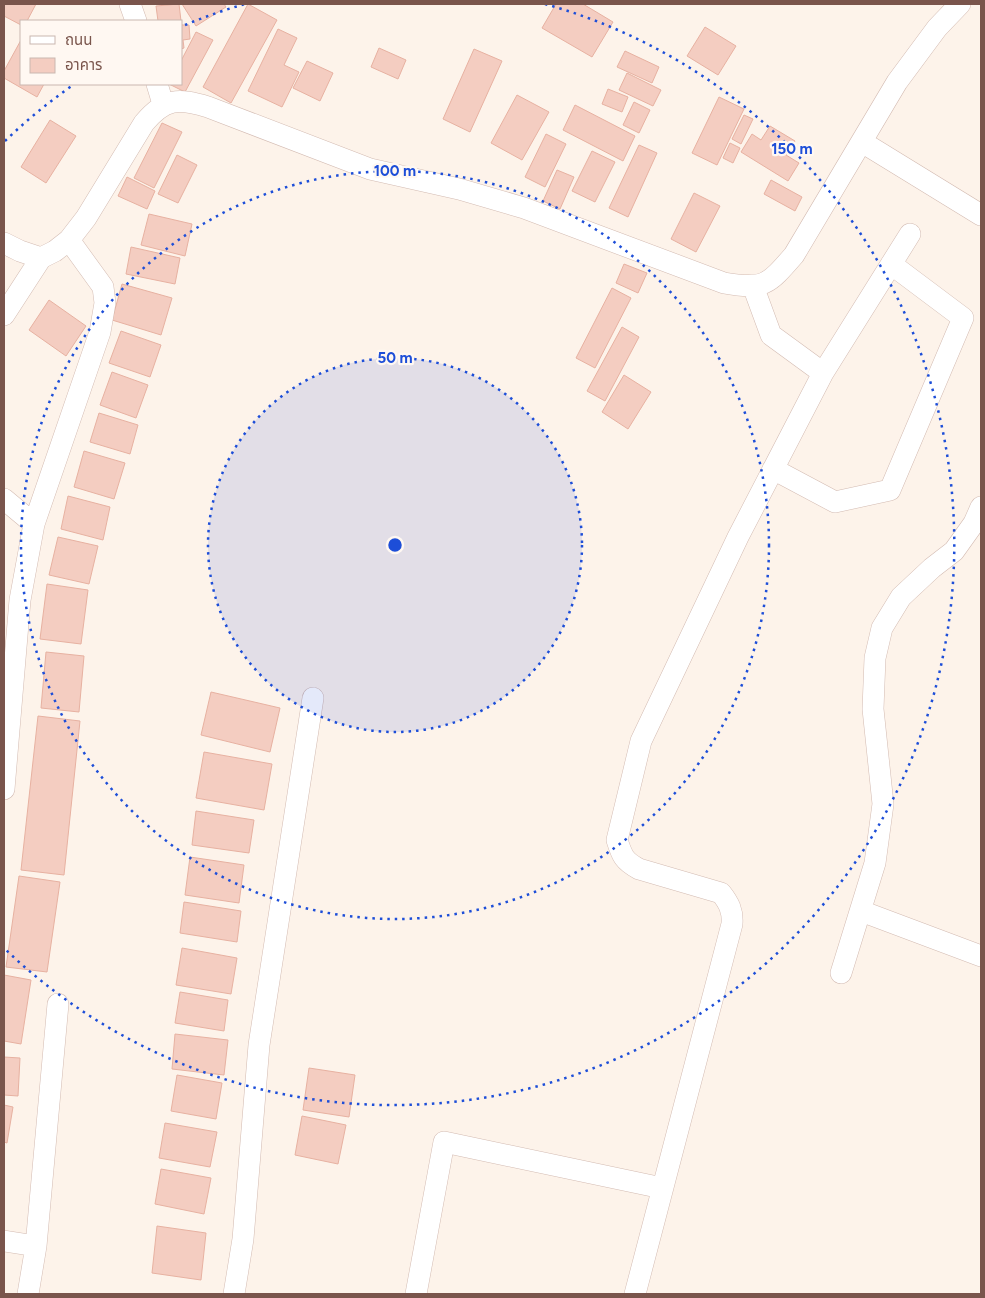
<svg xmlns="http://www.w3.org/2000/svg" width="985" height="1298" viewBox="0 0 985 1298" font-family="Figtree,'Noto Sans Thai',sans-serif">
<rect width="100%" height="100%" fill="#fdf3ea"/>
<path fill="#f4cdc1" stroke="#e7b1a1" d="M 4,4 L 36,4 L 27,21 L 21,21 L 21,25 L 4,16 Z
M 179,4 L 181,21 L 158,21 L 156,6 Z
M 182,4 L 224,4 L 226,7 L 196,26 Z
M 248,4 L 277,20 L 231,103 L 203,87 Z
M 556,4 L 583,4 L 613,22 L 592,57 L 542,28 Z
M 181,23 L 182,25 L 189,25 L 190,39 L 183,40 L 184,48 L 181,49 Z
M 705,27 L 736,46 L 718,75 L 687,56 Z
M 278,29 L 297,38 L 284,65 L 299,72 L 282,107 L 248,91 Z
M 196,32 L 213,40 L 185,92 L 169,84 L 181,84 L 181,61 Z
M 21,40 L 21,84 L 44,84 L 37,97 L 4,78 L 4,71 Z
M 379,48 L 406,60 L 398,79 L 371,67 Z
M 474,49 L 502,61 L 470,132 L 443,119 Z
M 625,51 L 659,67 L 652,83 L 617,67 Z
M 307,61 L 333,73 L 320,101 L 293,88 Z
M 627,73 L 661,90 L 653,106 L 619,90 Z
M 608,89 L 628,97 L 622,112 L 602,104 Z
M 517,95 L 549,112 L 522,160 L 491,143 Z
M 719,97 L 744,109 L 717,165 L 692,153 Z
M 634,102 L 650,110 L 639,133 L 623,125 Z
M 575,105 L 635,136 L 623,161 L 563,130 Z
M 744,115 L 753,119 L 741,144 L 732,139 Z
M 50,120 L 76,136 L 46,183 L 21,167 Z
M 162,123 L 182,132 L 154,188 L 134,178 Z
M 770,126 L 795,141 L 786,155 L 799,163 L 788,181 L 741,152 L 752,134 L 761,140 Z
M 546,134 L 566,144 L 545,187 L 525,177 Z
M 730,143 L 740,148 L 733,163 L 723,158 Z
M 639,145 L 657,153 L 628,217 L 609,208 Z
M 592,151 L 615,162 L 595,202 L 572,191 Z
M 177,155 L 197,165 L 178,203 L 158,194 Z
M 557,170 L 574,177 L 560,209 L 543,201 Z
M 127,177 L 155,191 L 147,209 L 118,196 Z
M 771,180 L 802,197 L 795,211 L 764,194 Z
M 694,193 L 720,206 L 696,252 L 671,239 Z
M 149,214 L 192,224 L 185,256 L 141,245 Z
M 131,247 L 180,258 L 175,284 L 126,274 Z
M 624,264 L 647,273 L 638,293 L 616,283 Z
M 122,284 L 172,298 L 161,335 L 112,320 Z
M 612,288 L 631,298 L 595,368 L 576,358 Z
M 49,300 L 86,326 L 66,356 L 29,330 Z
M 622,327 L 639,337 L 605,401 L 587,391 Z
M 121,331 L 161,345 L 150,377 L 109,363 Z
M 112,372 L 148,385 L 136,418 L 100,405 Z
M 624,375 L 651,392 L 628,429 L 602,412 Z
M 99,413 L 138,425 L 130,454 L 90,442 Z
M 84,451 L 125,463 L 114,499 L 74,487 Z
M 68,496 L 110,507 L 103,540 L 61,529 Z
M 58,537 L 98,546 L 89,584 L 49,575 Z
M 47,584 L 88,590 L 81,644 L 40,639 Z
M 46,652 L 84,656 L 79,712 L 41,708 Z
M 211,692 L 280,708 L 270,752 L 201,735 Z
M 38,716 L 80,721 L 64,875 L 21,870 Z
M 204,752 L 272,764 L 264,810 L 196,798 Z
M 196,811 L 254,820 L 249,853 L 192,845 Z
M 190,857 L 244,865 L 239,903 L 185,895 Z
M 19,876 L 60,882 L 47,972 L 6,967 Z
M 184,902 L 241,911 L 237,942 L 180,933 Z
M 182,948 L 237,958 L 231,994 L 176,985 Z
M 4,975 L 31,980 L 21,1044 L 4,1041 Z
M 180,992 L 228,1000 L 224,1031 L 175,1023 Z
M 175,1034 L 228,1040 L 224,1075 L 172,1069 Z
M 4,1057 L 20,1058 L 18,1096 L 4,1095 Z
M 309,1068 L 355,1075 L 349,1117 L 303,1110 Z
M 177,1075 L 222,1083 L 216,1119 L 171,1111 Z
M 4,1105 L 13,1107 L 7,1143 L 4,1142 Z
M 302,1116 L 346,1125 L 338,1164 L 295,1155 Z
M 165,1123 L 217,1132 L 210,1167 L 159,1158 Z
M 161,1169 L 211,1178 L 204,1214 L 155,1204 Z
M 157,1226 L 206,1233 L 201,1280 L 152,1273 Z"/>
<g fill="none" stroke-linecap="round" stroke-linejoin="round">
<defs>
<path id="minor" d="M 130,4 L 136,21
M 157,84 L 163,104
M 862,142 L 981,215
M 4,243 L 20,251 L 41,258 L 55,251 L 69,240 L 86,218 L 144,123 C 165,98 178,98 208,107 L 370,169 L 459,189 L 524,208 L 724,283 C 764,290 768,285 794,255 L 897,82 L 937,28 L 960,4
M 753,286 L 771,335 L 823,373
M 4,315 L 41,258
M 773,469 L 835,502 L 890,490 L 963,318 L 891,264
M 4,499 L 34,524
M 4,789 L 20,600 L 34,524 L 100,332 L 105,303 L 103,287 L 69,240
M 861,911 L 981,956
M 841,973 L 875,863 L 883,804 L 873,709 L 875,658 L 882,628 L 901,597 L 932,568 L 954,551 L 974,523 L 981,507
M 4,1241 L 36,1246
M 28,1294 L 36,1246 L 58,1004
M 234,1294 L 243,1239 L 259,1045 L 313,698
M 416,1294 L 444,1142 L 662,1188
M 635,1294 L 732,924 C 733,911 729,903 721,893 L 639,869 C 624,861 622,856 617,840 L 641,741 L 738,537 L 823,373 L 910,234"/>
</defs>
<use href="#minor" stroke="#d3bbb2" stroke-width="22"/>
<use href="#minor" stroke="#fff" stroke-width="21"/>
</g>
<circle cx="395" cy="545" r="187" fill="#1d4ed8" fill-opacity=".12"/>
<g fill="none" stroke="#1d4ed8" stroke-width="2.5" stroke-dasharray="2.5 5">
<circle cx="395" cy="545" r="187"/>
<circle cx="395" cy="545" r="374"/>
<path d="M5 141A561 561 0 0 1 73 85M185 25A561 561 0 0 1 245 4M545 4A561 561 0 1 1 5 949"/>
</g>
<circle cx="395" cy="545" r="8" fill="#1d4ed8" stroke="#fff8f2" stroke-width="2.5"/>
<g font-size="15" text-anchor="middle" font-weight="bold" fill="#1d4ed8" stroke="#fff8f2" stroke-width="4.5" stroke-linejoin="round" paint-order="stroke">
<text x="792" y="154">150 m</text>
<text x="395" y="176">100 m</text>
<text x="395" y="363">50 m</text>
</g>
<rect width="985" height="1298" fill="none" stroke="#7a554c" stroke-width="10"/>
<rect x="20" y="20" width="162" height="65" fill="#fff8f2" stroke="#cab7b0"/>
<rect x="30" y="36" width="25" height="8" fill="#ffffff" stroke="#cab7b0"/>
<text x="65" y="45" font-size="15" fill="#7a554c">ถนน</text>
<rect x="30" y="58" width="25" height="15" fill="#f4cdc1" stroke="#cab7b0"/>
<text x="65" y="70" font-size="15" fill="#7a554c">อาคาร</text>
</svg>
